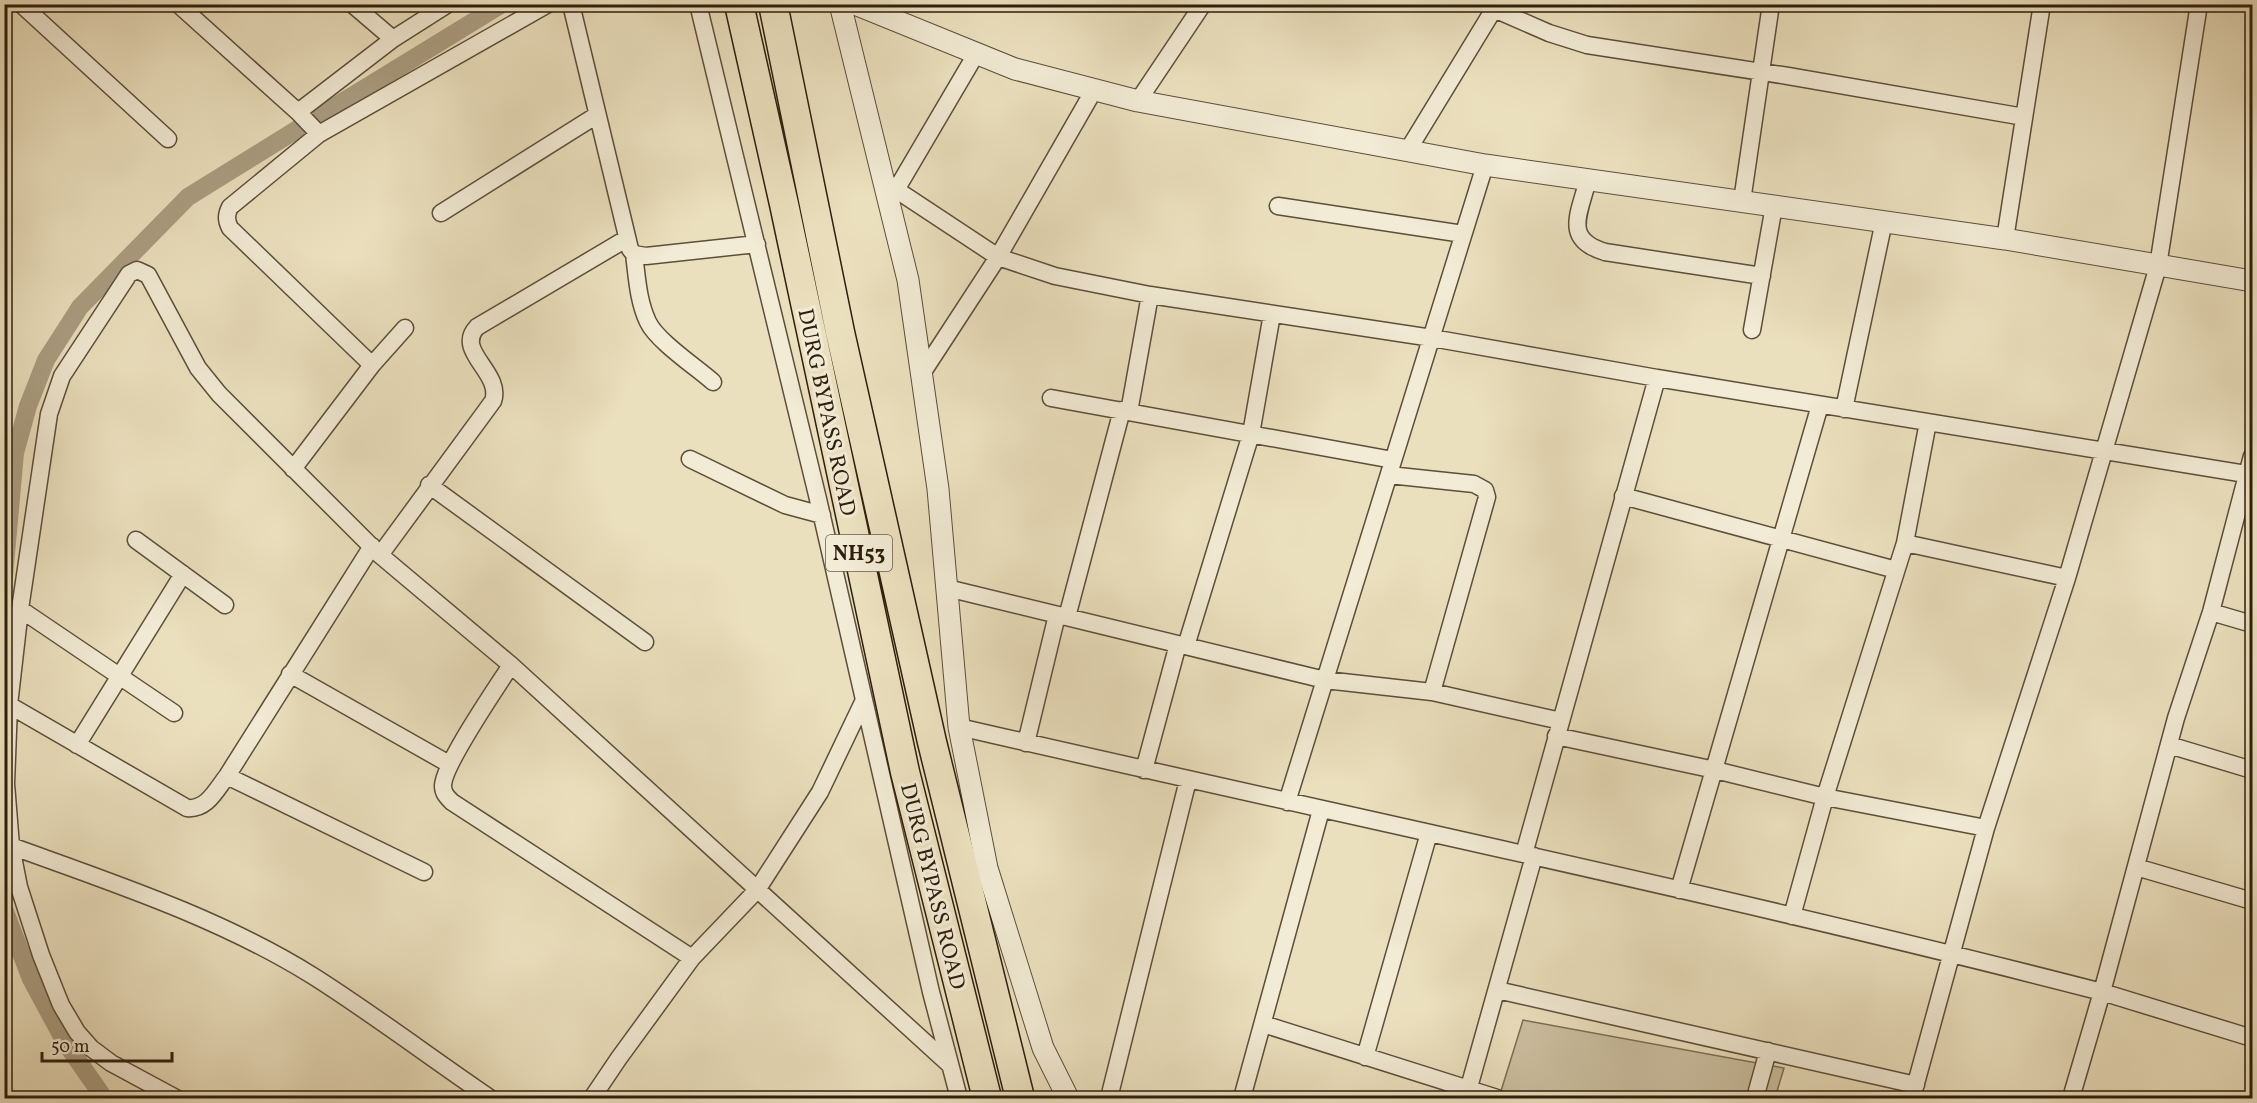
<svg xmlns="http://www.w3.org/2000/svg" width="2257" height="1103" viewBox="0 0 2257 1103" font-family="Vollkorn,serif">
<rect width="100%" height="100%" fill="#ebe0be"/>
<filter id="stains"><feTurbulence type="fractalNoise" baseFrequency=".00333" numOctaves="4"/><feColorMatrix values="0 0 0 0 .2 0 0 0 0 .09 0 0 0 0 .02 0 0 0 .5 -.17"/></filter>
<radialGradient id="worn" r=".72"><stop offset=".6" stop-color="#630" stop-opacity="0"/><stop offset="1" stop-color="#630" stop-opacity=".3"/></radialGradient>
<path fill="#cbbfa0" stroke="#7c6e56" stroke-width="1.5" d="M 1523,1020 L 1784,1068 L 1775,1098 L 1525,1098 L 1501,1091 Z"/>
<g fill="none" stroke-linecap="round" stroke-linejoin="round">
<path stroke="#ab9e82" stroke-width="18" d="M 313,120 L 502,4
M 4,576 L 15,453 L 28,406 L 46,360 L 80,307 L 188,197 L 301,127
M 4,909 L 31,979 L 65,1042 L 104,1098"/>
<defs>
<path id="minor" d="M 21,4 L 168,139
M 178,4 L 298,112 L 319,134
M 352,4 L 393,39
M 571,4 L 630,249 L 634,254 L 646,256 L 757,244
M 698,4 L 818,499 L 931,992 L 959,1098
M 1494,9 L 1549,33 L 1587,45 L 1788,76 L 2024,117
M 1138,101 L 1203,4
M 298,112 L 393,39 L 448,4
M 1408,150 L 1497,4
M 1588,179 C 1580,213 1562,239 1605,252 L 1762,276
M 883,181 L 998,257 L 1055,276 L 1150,295 L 1432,338 L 1657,378 L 1524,854
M 896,190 L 976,54
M 1742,201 L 1771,4
M 1278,206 L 1463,234
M 441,213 L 597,115
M 2005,239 L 2042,4
M 634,254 C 637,277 638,301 648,322 C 657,341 696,367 713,382
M 1752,330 L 1774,206
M 372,365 L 230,228 C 226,220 226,215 230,207 L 319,134 L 548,4
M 921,375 L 998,257 L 1094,90
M 1657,378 L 2252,475
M 1051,398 L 1393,460
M 1844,409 L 1884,221
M 1129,412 L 1150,295
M 2252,456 L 2211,612 L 2176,718 L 2102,992 L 2252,1038
M 690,459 L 785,505 L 822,515
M 293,469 L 372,365 L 405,328
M 1389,475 L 1474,484 L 1485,490 L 1487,497 L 1432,692
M 429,485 L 645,642
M 1623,496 L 1896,570
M 136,540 L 225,605
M 1905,543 L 2067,578
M 380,555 L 493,401 C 503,373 454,351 477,327 L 626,239
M 947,588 L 1325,680 L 1432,692 L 1561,721
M 20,609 L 174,713
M 2211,612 L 2252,624
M 1067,617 L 1122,410
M 1186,646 L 1251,434 L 1272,314
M 511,665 C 497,687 443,765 443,786 C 443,793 447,797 452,802 L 692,958
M 290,674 L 449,764
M 9,705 L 187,808 C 207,810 216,790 227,776 L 372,546
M 959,727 C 1340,815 1723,894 2102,992 L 2071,1098
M 1556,736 L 1715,770 L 1825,797 L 1986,828
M 1026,743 L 1057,615
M 77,745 L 183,574
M 2169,745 L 2252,770
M 1144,770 L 1178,644
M 227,776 L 424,872
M 1287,802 L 1485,165
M 11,846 C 113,883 220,918 313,976 C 373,1014 431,1058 490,1098
M 2136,867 L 2252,901
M 1679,890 L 1820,405
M 1792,916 L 1825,797 L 1905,543 L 1928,422
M 1497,990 L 1916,1085
M 1263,1024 L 1497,1098
M 1365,1057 L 1429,833
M 176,1098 L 111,1063 L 91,1048 L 77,1032 L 61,1005 L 41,955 L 19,887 L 11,846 L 6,784 L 9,705 L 20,609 L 49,414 L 62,376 L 129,274 L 137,270 L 148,275 L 198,368 L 219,394 L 380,555 L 511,665 L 950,1065
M 592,1098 L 619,1058 L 692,958 L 757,890 L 820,792 L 864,700
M 1109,1098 L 1188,780
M 1242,1098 L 1321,810
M 1466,1098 L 1534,856
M 1755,1098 L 1768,1051
M 1912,1098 L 1986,828 L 2067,578 L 2158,266 L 2199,4"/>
<path id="tertiary" d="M 840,4 L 908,280 L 938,489 L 959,727 L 987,868 L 1043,1048 L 1068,1098
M 855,4 L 1015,69 L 1138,101 L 1485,165 L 2005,239 L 2252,281"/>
<path id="trunk" d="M 739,4 L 784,204 L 905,772 L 987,1098
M 773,4 L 840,332 L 932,742 L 1020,1098"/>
</defs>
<use href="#minor" stroke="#5d4e39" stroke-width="19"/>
<use href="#tertiary" stroke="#5d4e39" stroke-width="23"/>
<use href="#trunk" stroke="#2e1e0d" stroke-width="31"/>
<use href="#minor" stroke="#f2ebd5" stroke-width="16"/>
<use href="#tertiary" stroke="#f2ebd5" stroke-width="21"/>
<use href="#trunk" stroke="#ebe0be" stroke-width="28"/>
</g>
<g text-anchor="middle" stroke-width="6" stroke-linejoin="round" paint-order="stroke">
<rect fill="#f2ebd5" stroke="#695c49" stroke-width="1.5" x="826" y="535" width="66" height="36" rx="4.5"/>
<g font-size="21" font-weight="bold" fill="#2e1e0d">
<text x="859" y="560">NH53</text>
</g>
<g font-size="22" fill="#2e1e0d" stroke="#f2ebd5">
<text transform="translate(828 412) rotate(78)" y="8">DURG BYPASS ROAD</text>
<text transform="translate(934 886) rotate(76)" y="8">DURG BYPASS ROAD</text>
</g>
</g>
<rect width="2257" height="1103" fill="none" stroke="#ebe0be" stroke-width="24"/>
<rect x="6" y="6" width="2245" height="1091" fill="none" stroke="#2e1e0d" stroke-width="3"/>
<rect x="12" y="12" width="2233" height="1079" fill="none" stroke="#2e1e0d" stroke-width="1.5"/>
<path d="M42 1052v9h130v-9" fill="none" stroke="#2e1e0d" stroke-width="3"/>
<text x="51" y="1052" font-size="18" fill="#2e1e0d" stroke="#f2ebd5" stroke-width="4.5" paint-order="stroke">50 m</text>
<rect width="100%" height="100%" filter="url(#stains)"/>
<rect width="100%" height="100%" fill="url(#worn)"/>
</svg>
